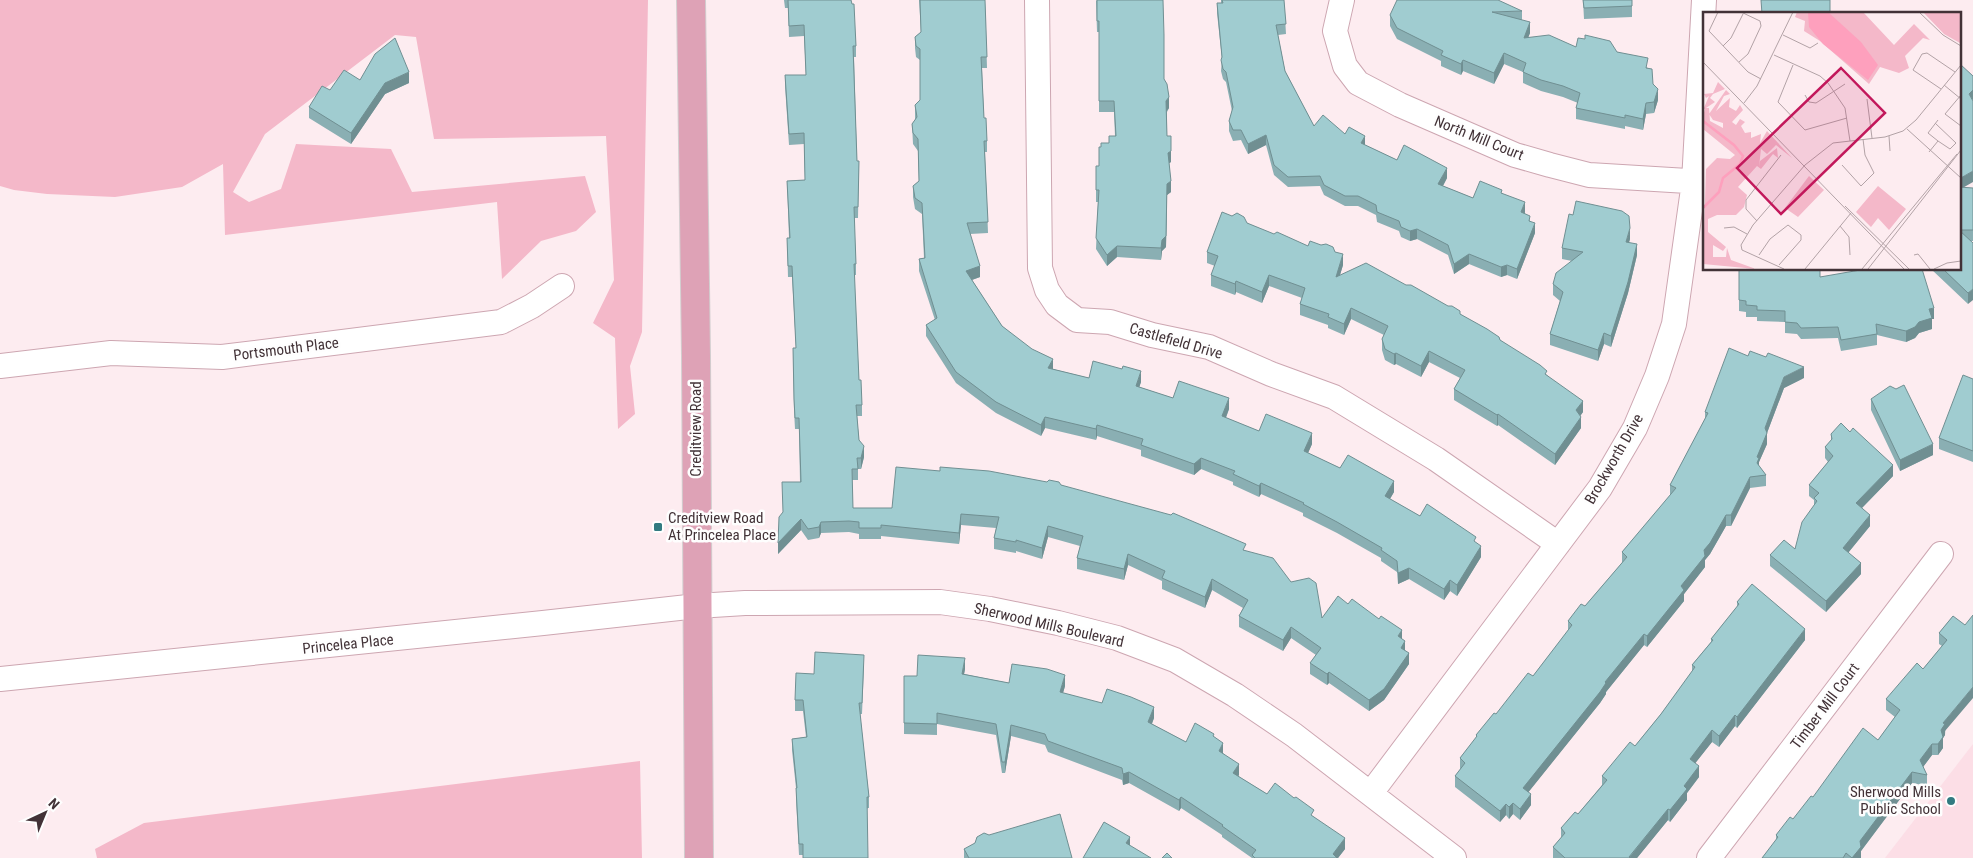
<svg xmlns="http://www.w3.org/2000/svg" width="1973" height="858" viewBox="0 0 1973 858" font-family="'Roboto Condensed',sans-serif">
<rect width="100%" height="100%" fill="#fdecf0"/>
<path fill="#fcdee6" d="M 1973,744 L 1973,858 L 1885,858 Z"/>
<path fill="#f4b8c9" d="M 0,0 L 648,0 L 642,332 L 630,366 L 635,414 L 618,429 L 615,338 L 593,323 L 614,280 L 606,136 L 434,139 L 416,37 L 395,35 L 265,134 L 233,192 L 249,202 L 281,189 L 296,144 L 391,149 L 412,192 L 585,176 L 596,212 L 576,231 L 541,241 L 502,279 L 497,202 L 225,235 L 223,164 L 182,187 L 115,197 L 47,194 L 14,190 L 0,186 Z
M 640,761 L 642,858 L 97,858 L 95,849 L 144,823 Z"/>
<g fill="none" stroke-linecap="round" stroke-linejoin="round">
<defs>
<path id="minor" d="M 1037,0 L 1040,268 L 1047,290 L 1057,305 L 1077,320 L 1110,322 L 1152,335 L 1209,347 L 1271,374 L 1334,397 L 1436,459 L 1558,544
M 1342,0 L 1335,31 L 1345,66 L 1358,83 L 1400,105 L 1515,155 L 1550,165 L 1589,175 L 1704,182
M 0,366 L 111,353 L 222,357 L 501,322 L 532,306 L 562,286
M 0,679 L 543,623 L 697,606 L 745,603 L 940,602 L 990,609 L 1058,623 L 1117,638 L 1175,660 L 1235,695 L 1294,735 L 1454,858
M 1371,793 L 1600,488 L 1635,428 L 1657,376 L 1674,324 L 1694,182 L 1704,0
M 1709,858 L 1941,554"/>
<path id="major" d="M 691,0 L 696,356 L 699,858"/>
</defs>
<use href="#minor" stroke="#cda6b1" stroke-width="26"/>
<use href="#major" stroke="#d2cecf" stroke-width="30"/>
<use href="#minor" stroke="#fff" stroke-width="24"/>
<use href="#major" stroke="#dea2b6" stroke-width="28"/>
</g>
<path fill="#8aafb3" d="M 784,0 L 851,0 L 856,46 L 856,57 L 854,57 L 857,161 L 859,161 L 858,218 L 854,218 L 856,264 L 856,275 L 854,275 L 859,380 L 862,405 L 862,416 L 857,416 L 859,440 L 864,457 L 861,469 L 858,469 L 858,480 L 852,480 L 853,508 L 892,508 L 1061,485 L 1246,551 L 1291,582 L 1322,618 L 1402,639 L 1409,664 L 1384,700 L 1369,711 L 1329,683 L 1327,685 L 1310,674 L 1310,663 L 1316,655 L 1291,638 L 1283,651 L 1239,627 L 1239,616 L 1243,608 L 1212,590 L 1205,608 L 1162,589 L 1162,581 L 1128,565 L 1124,580 L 1077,569 L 1077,558 L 1080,546 L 1048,537 L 1042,559 L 1016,551 L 1016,553 L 994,549 L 994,538 L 996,528 L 961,525 L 959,544 L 881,536 L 881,539 L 859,539 L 859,534 L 849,532 L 821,533 L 819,538 L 808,540 L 801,530 L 778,554 L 800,482 L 799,429 L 795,429 L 794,410 L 793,348 L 796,348 L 792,277 L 788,277 L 787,238 L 789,238 L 787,181 L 805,180 L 804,144 L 789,145 L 785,86 L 785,75 L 806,75 L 804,36 L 789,37 L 788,8 L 785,8 Z
M 919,0 L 985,0 L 987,68 L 982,68 L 984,118 L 987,141 L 987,152 L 985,152 L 988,233 L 970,234 L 980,277 L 972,280 L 1002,326 L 1053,369 L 1089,378 L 1141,382 L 1139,387 L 1173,398 L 1229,409 L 1226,418 L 1259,431 L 1312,444 L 1308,453 L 1340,468 L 1394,492 L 1390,499 L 1420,516 L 1476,543 L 1481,557 L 1457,596 L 1450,591 L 1444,600 L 1409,579 L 1398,584 L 1397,572 L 1381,561 L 1381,558 L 1337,533 L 1303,516 L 1303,513 L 1261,494 L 1259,497 L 1233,485 L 1233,482 L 1201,469 L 1194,475 L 1141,456 L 1141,450 L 1097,436 L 1096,440 L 1045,428 L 1041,436 L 996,413 L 956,383 L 926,336 L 926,325 L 935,320 L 919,271 L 919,259 L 924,258 L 922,214 L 915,209 L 913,197 L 913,186 L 919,181 L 918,151 L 913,144 L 912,124 L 915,120 L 915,105 L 920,100 L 920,60 L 916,57 L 915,48 L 915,37 L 921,32 Z
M 1096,0 L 1164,79 L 1169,108 L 1167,112 L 1167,136 L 1171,162 L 1169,163 L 1171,192 L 1167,195 L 1166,247 L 1162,251 L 1161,260 L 1117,257 L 1107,266 L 1096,249 L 1098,202 L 1096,202 L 1096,166 L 1099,166 L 1101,147 L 1109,143 L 1115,136 L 1114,112 L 1099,112 L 1099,32 L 1097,32 Z
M 1221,0 L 1284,0 L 1286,34 L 1278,35 L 1285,71 L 1314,126 L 1345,134 L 1365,145 L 1397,160 L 1447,178 L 1443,186 L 1473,198 L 1502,193 L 1525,212 L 1525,214 L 1530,221 L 1535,233 L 1517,279 L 1507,275 L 1501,277 L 1469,264 L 1454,274 L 1448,255 L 1417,239 L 1410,241 L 1401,237 L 1399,231 L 1377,222 L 1376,215 L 1358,206 L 1345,206 L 1324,195 L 1320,186 L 1288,187 L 1274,175 L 1266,145 L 1248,154 L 1241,140 L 1233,141 L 1229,131 L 1229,121 L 1232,111 L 1226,82 L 1223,79 L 1221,71 L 1222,59 L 1217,13 L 1217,3 L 1221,3 Z
M 1583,0 L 1632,0 L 1632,17 L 1584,19 Z
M 1522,11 L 1522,20 L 1530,33 L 1528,37 L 1576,47 L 1617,52 L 1648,68 L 1658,100 L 1654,113 L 1646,114 L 1643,130 L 1625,126 L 1625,129 L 1576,119 L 1576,108 L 1578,103 L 1563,97 L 1541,91 L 1523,83 L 1523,72 L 1504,64 L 1494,84 L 1463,71 L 1461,75 L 1441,66 L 1441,61 L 1397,39 L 1390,26 L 1390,15 Z
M 1959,59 L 1964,188 L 1973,188 L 1973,241 L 1970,241 L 1968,304 L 1931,269 L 1959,269 Z
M 360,80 L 409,83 L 385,94 L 351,144 L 309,118 L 309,107 L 330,90 Z
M 1247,223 L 1343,265 L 1340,275 L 1460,314 L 1500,340 L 1547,375 L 1583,412 L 1580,416 L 1581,428 L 1555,465 L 1498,425 L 1497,426 L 1454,400 L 1454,389 L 1460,378 L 1429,362 L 1421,377 L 1396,364 L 1394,365 L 1385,360 L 1382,350 L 1382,339 L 1384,335 L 1351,319 L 1344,335 L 1328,328 L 1328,325 L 1300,315 L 1300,304 L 1302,298 L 1269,286 L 1262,303 L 1236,292 L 1235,295 L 1211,286 L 1211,275 L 1215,266 L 1207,263 L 1207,252 Z
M 1630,239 L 1629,242 L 1637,255 L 1628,293 L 1611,347 L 1604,344 L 1598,361 L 1550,345 L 1550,334 L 1560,301 L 1553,295 L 1553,284 L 1572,261 L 1562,259 L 1562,248 Z
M 1739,269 L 1820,269 L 1820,277 L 1934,319 L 1932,319 L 1932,329 L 1919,333 L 1915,338 L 1906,342 L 1877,335 L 1877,345 L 1841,351 L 1838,338 L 1801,339 L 1797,334 L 1785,333 L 1785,322 L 1757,321 L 1757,317 L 1746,317 L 1746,312 L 1739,311 Z
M 1804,378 L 1784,388 L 1767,433 L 1767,444 L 1759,462 L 1759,466 L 1766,475 L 1766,486 L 1750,488 L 1731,526 L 1726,526 L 1710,554 L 1705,560 L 1705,567 L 1684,594 L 1684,601 L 1647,647 L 1644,645 L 1606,692 L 1606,694 L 1600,703 L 1528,792 L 1531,805 L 1520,820 L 1513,814 L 1509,819 L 1506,815 L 1500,822 L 1455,787 L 1455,776 L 1460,770 L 1460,758 L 1476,738 L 1476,735 L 1533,676 L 1568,631 L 1568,621 L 1585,606 L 1622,563 L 1622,552 L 1670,496 L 1670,485 L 1705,419 L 1705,412 Z
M 1973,379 L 1973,462 L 1939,449 L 1939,438 Z
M 1871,399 L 1933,455 L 1900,471 L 1871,410 Z
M 1831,434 L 1893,476 L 1862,508 L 1870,526 L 1848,553 L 1861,574 L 1826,612 L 1770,566 L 1770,555 L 1795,549 L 1814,506 L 1814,500 L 1809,496 L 1809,485 L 1828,462 L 1825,458 L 1825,447 L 1831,441 Z
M 1737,602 L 1805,640 L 1737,728 L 1735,726 L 1719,747 L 1712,742 L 1695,763 L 1699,777 L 1687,793 L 1687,800 L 1670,822 L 1668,820 L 1637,858 L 1553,858 L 1553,847 L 1561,838 L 1561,828 L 1578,814 L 1602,785 L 1602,776 L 1635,746 L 1661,714 L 1692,672 L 1692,665 L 1711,642 L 1711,639 L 1737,607 Z
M 1953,616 L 1945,735 L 1943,738 L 1943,748 L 1938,755 L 1932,755 L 1923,767 L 1927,775 L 1927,786 L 1912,783 L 1861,851 L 1861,858 L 1762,858 L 1776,841 L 1776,835 L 1793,819 L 1813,797 L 1878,740 L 1895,717 L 1886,710 L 1886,699 L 1923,669 L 1942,646 L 1939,644 L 1939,633 Z
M 864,666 L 862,714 L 860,714 L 869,797 L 869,808 L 868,808 L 803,855 L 799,855 L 796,799 L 796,788 L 792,750 L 792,739 L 806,737 L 803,711 L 795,711 L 795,700 L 814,674 Z
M 965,669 L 964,674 L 1009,683 L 1065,686 L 1063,693 L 1154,718 L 1152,724 L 1186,742 L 1214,737 L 1223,753 L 1239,775 L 1238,776 L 1267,794 L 1314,817 L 1345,849 L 1338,858 L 1252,858 L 1222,837 L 1222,835 L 1181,808 L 1179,811 L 1129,783 L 1123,785 L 1122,780 L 1048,752 L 1045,745 L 1011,736 L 1005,773 L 1002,773 L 996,735 L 937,724 L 937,735 L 904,734 L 904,676 L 917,676 Z
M 964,849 L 1072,858 L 964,858 Z"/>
<path fill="#708f92" d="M 1530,22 L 1530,33 L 1524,49 L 1524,38 Z
M 1504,53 L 1504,64 L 1494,84 L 1494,73 Z
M 1463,60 L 1463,71 L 1461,75 L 1461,64 Z
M 409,72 L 409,83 L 385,94 L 351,144 L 351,133 L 385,83 Z
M 1658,89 L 1658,100 L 1654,113 L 1654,102 Z
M 1973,90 L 1973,101 L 1969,94 Z
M 1169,97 L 1169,108 L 1166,112 L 1166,101 Z
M 1646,103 L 1646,114 L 1643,130 L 1643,119 Z
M 1266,135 L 1266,145 L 1248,154 L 1248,144 Z
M 1365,136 L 1365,146 L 1361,143 Z
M 1171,151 L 1171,162 L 1168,164 L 1168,153 Z
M 1447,168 L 1447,178 L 1438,195 L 1438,184 Z
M 1973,171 L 1973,182 L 1959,190 L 1959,179 Z
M 1171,181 L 1171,192 L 1167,195 L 1166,247 L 1162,251 L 1161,260 L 1161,248 L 1167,184 Z
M 1525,202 L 1525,212 L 1521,223 L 1521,212 Z
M 1535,223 L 1535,233 L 1517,279 L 1517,269 Z
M 1630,228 L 1630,239 L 1626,253 L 1626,242 Z
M 1417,229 L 1417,239 L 1410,241 L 1410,231 Z
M 1637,244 L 1637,255 L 1628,293 L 1611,347 L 1611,336 Z
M 1117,246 L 1117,257 L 1107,266 L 1107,255 Z
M 1343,254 L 1343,265 L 1336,288 L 1336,277 Z
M 1469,254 L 1469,264 L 1454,274 L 1454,264 Z
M 1507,265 L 1507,275 L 1501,277 L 1501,267 Z
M 980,266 L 980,277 L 966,282 L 966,271 Z
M 1269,275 L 1269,286 L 1262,303 L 1262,292 Z
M 1236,281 L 1236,292 L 1235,295 L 1235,284 Z
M 1973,289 L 1973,300 L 1968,304 L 1968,293 Z
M 1351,308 L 1351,319 L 1344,335 L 1344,324 Z
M 1934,308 L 1934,319 L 1932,319 L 1932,329 L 1919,333 L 1915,338 L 1906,342 L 1906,331 L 1919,322 L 1929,309 Z
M 1604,333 L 1604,344 L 1598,361 L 1598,350 Z
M 1429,351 L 1429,362 L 1421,377 L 1421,366 Z
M 1396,353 L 1396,364 L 1394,365 L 1394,354 Z
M 1053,359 L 1053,370 L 1048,368 Z
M 1804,367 L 1804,378 L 1784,388 L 1767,433 L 1767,444 L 1759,462 L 1759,469 L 1757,474 L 1757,457 L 1765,428 L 1784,377 Z
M 1141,371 L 1141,382 L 1136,397 L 1136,386 Z
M 1229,398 L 1229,409 L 1222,427 L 1222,416 Z
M 1583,401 L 1583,412 L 1576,422 L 1576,410 Z
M 1498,414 L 1498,425 L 1497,426 L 1497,415 Z
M 1045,417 L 1045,428 L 1041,436 L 1041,425 Z
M 1581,417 L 1581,428 L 1555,465 L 1555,454 Z
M 1097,425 L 1097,436 L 1096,440 L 1096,429 Z
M 1312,433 L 1312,444 L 1304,462 L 1304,451 Z
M 1933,444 L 1933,455 L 1900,471 L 1900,460 Z
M 864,446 L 864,457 L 861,469 L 861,458 Z
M 1201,458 L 1201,469 L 1194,475 L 1194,464 Z
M 1893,465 L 1893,476 L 1856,514 L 1856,503 Z
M 1750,477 L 1750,488 L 1731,526 L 1731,515 Z
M 1394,481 L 1394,492 L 1385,507 L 1385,496 Z
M 1261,483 L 1261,494 L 1259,497 L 1259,486 Z
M 961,514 L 961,525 L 959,544 L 959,533 Z
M 1726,515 L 1726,526 L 1710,554 L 1705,560 L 1705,567 L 1684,594 L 1684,601 L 1647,647 L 1647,636 L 1681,586 Z
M 1870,515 L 1870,526 L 1843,559 L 1843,548 Z
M 801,519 L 801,530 L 778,554 L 778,543 Z
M 821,522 L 821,533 L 819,538 L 819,527 Z
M 1048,526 L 1048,537 L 1042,559 L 1042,548 Z
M 1481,546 L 1481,557 L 1457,596 L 1457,585 Z
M 1128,554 L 1128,565 L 1124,580 L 1124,569 Z
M 1861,563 L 1861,574 L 1826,612 L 1826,601 Z
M 1409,568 L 1409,579 L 1398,584 L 1398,573 Z
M 1212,579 L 1212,590 L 1205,608 L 1205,597 Z
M 1450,580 L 1450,591 L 1444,600 L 1444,589 Z
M 1291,627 L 1291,638 L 1283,651 L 1283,640 Z
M 1805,629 L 1805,640 L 1737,728 L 1737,717 Z
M 1402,630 L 1402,641 L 1398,636 Z
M 1644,634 L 1644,645 L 1606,692 L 1606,694 L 1600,703 L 1523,799 L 1523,788 L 1605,682 Z
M 1405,641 L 1405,652 L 1401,648 Z
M 1409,653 L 1409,664 L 1384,700 L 1369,711 L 1369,700 Z
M 965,658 L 965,669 L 962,685 L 962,674 Z
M 1329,672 L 1329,683 L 1327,685 L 1327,674 Z
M 1065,675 L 1065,686 L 1060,703 L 1060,692 Z
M 1973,687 L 1973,698 L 1945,731 L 1945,735 L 1943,738 L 1943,748 L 1938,755 L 1938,744 L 1943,723 Z
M 1154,707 L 1154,718 L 1148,733 L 1148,722 Z
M 1735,715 L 1735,726 L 1719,747 L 1719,736 Z
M 1011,725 L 1011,736 L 1005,773 L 1005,762 Z
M 1712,730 L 1712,742 L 1690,770 L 1690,759 Z
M 1223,743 L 1223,754 L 1219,751 Z
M 1932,744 L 1932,755 L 1920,771 L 1920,760 Z
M 1239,764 L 1239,775 L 1233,784 L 1233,773 Z
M 1699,766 L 1699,777 L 1687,793 L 1687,800 L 1670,822 L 1670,810 L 1684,786 Z
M 1129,772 L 1129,783 L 1123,785 L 1123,774 Z
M 1912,772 L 1912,783 L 1861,851 L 1861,858 L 1852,858 L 1860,841 Z
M 1531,794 L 1531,805 L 1520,820 L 1520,809 Z
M 1181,797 L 1181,808 L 1179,811 L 1179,800 Z
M 1513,803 L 1513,814 L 1509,819 L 1509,807 Z
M 1506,804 L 1506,815 L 1500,822 L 1500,811 Z
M 1668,809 L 1668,820 L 1637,858 L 1629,858 Z
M 1130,837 L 1130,848 L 1126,843 Z
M 1345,838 L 1345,849 L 1338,858 L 1333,858 L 1333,854 Z"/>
<path fill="#a0ccd0" stroke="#708f92" d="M 788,0 L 851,0 L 852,4 L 854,4 L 856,46 L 853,46 L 857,161 L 859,161 L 858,207 L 854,207 L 856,264 L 854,264 L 859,380 L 861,380 L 862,405 L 856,405 L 859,440 L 864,446 L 861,458 L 857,458 L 858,469 L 852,469 L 853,508 L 892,508 L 896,467 L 940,471 L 940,467 L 989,471 L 1047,482 L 1049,480 L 1059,482 L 1061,485 L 1171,515 L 1173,513 L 1246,544 L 1243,550 L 1273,558 L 1291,582 L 1309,578 L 1316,583 L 1322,618 L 1338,596 L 1348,604 L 1352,599 L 1379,619 L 1381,616 L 1402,630 L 1398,636 L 1405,641 L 1401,648 L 1409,653 L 1384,689 L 1369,700 L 1329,672 L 1327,674 L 1310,663 L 1321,648 L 1291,627 L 1283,640 L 1239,616 L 1248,600 L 1212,579 L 1205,597 L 1162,578 L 1165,571 L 1128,554 L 1124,569 L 1077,558 L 1083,536 L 1048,526 L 1042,548 L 1016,540 L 1016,542 L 994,538 L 999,517 L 961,514 L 959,533 L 881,525 L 881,528 L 859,528 L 859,522 L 849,521 L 821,522 L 819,527 L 808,529 L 801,519 L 778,543 L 779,517 L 783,512 L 782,482 L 801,482 L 799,418 L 795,418 L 794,399 L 793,348 L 796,348 L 792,266 L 788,266 L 787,238 L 790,238 L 787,181 L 805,180 L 804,133 L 789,134 L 785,75 L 806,75 L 804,25 L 789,26 Z
M 920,0 L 985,0 L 987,57 L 981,57 L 984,118 L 986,118 L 987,141 L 984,141 L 988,222 L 967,223 L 980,266 L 966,271 L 1002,326 L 1032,349 L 1053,359 L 1048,368 L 1089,378 L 1093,361 L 1122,369 L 1123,366 L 1141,371 L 1136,386 L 1173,398 L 1179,381 L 1229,398 L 1222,416 L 1259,431 L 1266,414 L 1312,433 L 1304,451 L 1340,468 L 1348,455 L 1394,481 L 1385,496 L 1420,516 L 1427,504 L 1476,537 L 1474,541 L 1481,546 L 1457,585 L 1450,580 L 1444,589 L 1409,568 L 1398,573 L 1397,561 L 1381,550 L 1382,548 L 1337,522 L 1303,504 L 1304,503 L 1261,483 L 1259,486 L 1233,474 L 1235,471 L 1201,458 L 1194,464 L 1141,445 L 1143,439 L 1097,425 L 1096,429 L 1045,417 L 1041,425 L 996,402 L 956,372 L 926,325 L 937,318 L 919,259 L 925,258 L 922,203 L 915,198 L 913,186 L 919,181 L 918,139 L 913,133 L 912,124 L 917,117 L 915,105 L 920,100 L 920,49 L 916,46 L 915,37 L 921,32 Z
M 1097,0 L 1163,0 L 1164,35 L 1164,79 L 1167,84 L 1169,97 L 1166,101 L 1167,136 L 1171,136 L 1171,151 L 1168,153 L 1171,181 L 1167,184 L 1166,236 L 1162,240 L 1161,248 L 1117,246 L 1107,255 L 1096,238 L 1099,190 L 1096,190 L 1096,166 L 1099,166 L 1099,147 L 1101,147 L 1101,143 L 1109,143 L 1109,136 L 1116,136 L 1114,101 L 1099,101 L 1099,21 L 1097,21 Z
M 1222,0 L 1284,0 L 1286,24 L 1276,25 L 1285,71 L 1314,126 L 1323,115 L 1345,134 L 1349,127 L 1365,136 L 1361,143 L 1397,160 L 1404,145 L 1447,168 L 1438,184 L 1473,198 L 1480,181 L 1502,190 L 1501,193 L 1525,202 L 1521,212 L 1530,216 L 1529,221 L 1535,223 L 1517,269 L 1507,265 L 1501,267 L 1469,254 L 1454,264 L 1448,245 L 1417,229 L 1410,231 L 1401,227 L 1399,221 L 1377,212 L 1376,205 L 1358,196 L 1345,196 L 1324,185 L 1320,176 L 1288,177 L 1274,165 L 1266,135 L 1248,144 L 1241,130 L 1233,130 L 1229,121 L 1233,107 L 1226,72 L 1223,69 L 1221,60 L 1222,57 L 1217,3 L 1223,3 Z
M 1397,0 L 1498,0 L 1522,11 L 1492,12 L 1530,22 L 1524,38 L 1549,35 L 1576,47 L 1578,38 L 1585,39 L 1585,35 L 1610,41 L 1617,52 L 1648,58 L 1646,68 L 1652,69 L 1653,84 L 1658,89 L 1654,102 L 1646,103 L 1643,119 L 1625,115 L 1625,118 L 1576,108 L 1580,93 L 1563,86 L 1541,80 L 1523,72 L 1526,63 L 1504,53 L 1494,73 L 1463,60 L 1461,64 L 1441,55 L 1443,51 L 1397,28 L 1390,15 Z
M 1583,0 L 1632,0 L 1632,6 L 1584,8 Z
M 1761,0 L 1830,0 L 1830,14 L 1762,14 Z
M 395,38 L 409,72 L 385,83 L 351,133 L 309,107 L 322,86 L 330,90 L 344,70 L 360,80 L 375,54 Z
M 1959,59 L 1960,64 L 1973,76 L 1973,90 L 1969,94 L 1973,101 L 1973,171 L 1959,179 Z
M 1959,187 L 1973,188 L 1973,230 L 1959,230 Z
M 1576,201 L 1622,211 L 1629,216 L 1630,228 L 1626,242 L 1637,244 L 1628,282 L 1611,336 L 1604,333 L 1598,350 L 1550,334 L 1563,292 L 1553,284 L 1556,273 L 1583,252 L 1562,248 L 1569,214 L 1573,215 Z
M 1222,212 L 1232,216 L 1237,213 L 1244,217 L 1247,223 L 1274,234 L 1277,232 L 1308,246 L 1310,241 L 1321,245 L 1326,244 L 1333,247 L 1335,252 L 1343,254 L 1336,277 L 1366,263 L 1406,285 L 1411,285 L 1448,306 L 1452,306 L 1460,311 L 1460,314 L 1487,329 L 1499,337 L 1500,340 L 1540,365 L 1547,371 L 1545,374 L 1583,401 L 1576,410 L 1581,417 L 1555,454 L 1498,414 L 1497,415 L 1454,389 L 1465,370 L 1429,351 L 1421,366 L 1396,353 L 1394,354 L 1385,349 L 1382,339 L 1388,326 L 1351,308 L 1344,324 L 1328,317 L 1329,314 L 1300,304 L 1305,288 L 1269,275 L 1262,292 L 1236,281 L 1235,284 L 1211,275 L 1218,256 L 1207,252 Z
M 1959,230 L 1973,243 L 1973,289 L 1968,293 L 1943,269 L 1959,269 Z
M 1739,269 L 1820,269 L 1820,277 L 1866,269 L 1922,269 L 1934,308 L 1929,309 L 1932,318 L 1919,322 L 1915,327 L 1906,331 L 1876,324 L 1877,334 L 1841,340 L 1838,327 L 1801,328 L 1797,323 L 1785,322 L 1785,311 L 1757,310 L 1757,306 L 1746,305 L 1746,301 L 1739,300 Z
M 1729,348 L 1748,356 L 1750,351 L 1766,357 L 1768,353 L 1804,367 L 1784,377 L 1765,428 L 1767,433 L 1757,457 L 1759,458 L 1757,463 L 1766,475 L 1750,477 L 1731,515 L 1726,515 L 1710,543 L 1704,550 L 1705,556 L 1681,586 L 1684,590 L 1647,636 L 1644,634 L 1605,682 L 1606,683 L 1600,692 L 1523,788 L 1531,794 L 1520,809 L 1513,803 L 1509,807 L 1506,804 L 1500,811 L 1455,776 L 1465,763 L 1460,758 L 1477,736 L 1476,735 L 1494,713 L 1496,714 L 1528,673 L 1533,676 L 1572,625 L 1568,621 L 1581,604 L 1585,606 L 1627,557 L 1622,552 L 1676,488 L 1670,485 L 1708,413 L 1705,412 Z
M 1963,375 L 1973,379 L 1973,451 L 1939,438 Z
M 1904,385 L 1933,444 L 1900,460 L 1871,399 L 1890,386 L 1896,389 Z
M 1841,423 L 1850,432 L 1853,428 L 1893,465 L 1856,503 L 1870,515 L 1843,548 L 1861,563 L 1826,601 L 1770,555 L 1784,540 L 1795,549 L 1802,522 L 1817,501 L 1814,498 L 1819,493 L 1809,485 L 1833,456 L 1825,447 L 1832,439 L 1831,434 Z
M 1752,584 L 1805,629 L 1737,717 L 1735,715 L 1719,736 L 1712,730 L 1690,759 L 1699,766 L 1684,786 L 1687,789 L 1670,810 L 1668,809 L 1629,857 L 1630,858 L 1565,858 L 1553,847 L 1565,833 L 1561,828 L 1575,812 L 1578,814 L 1607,780 L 1602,776 L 1630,742 L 1635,746 L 1661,714 L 1695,667 L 1692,665 L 1713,640 L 1711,639 L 1739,604 L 1737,602 Z
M 1973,615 L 1973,687 L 1943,723 L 1945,724 L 1941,730 L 1943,737 L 1938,744 L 1932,744 L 1920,760 L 1927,775 L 1912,772 L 1860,841 L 1861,847 L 1852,858 L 1846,853 L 1843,858 L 1762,858 L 1778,837 L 1776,835 L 1790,817 L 1793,819 L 1811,796 L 1813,797 L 1863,728 L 1878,740 L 1900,710 L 1886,699 L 1917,663 L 1923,669 L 1947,640 L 1939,633 L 1953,616 L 1965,625 Z
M 815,652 L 864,655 L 862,703 L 859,703 L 869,797 L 867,797 L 868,858 L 803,858 L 803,844 L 799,844 L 796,788 L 797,788 L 792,739 L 807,737 L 803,700 L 795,700 L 796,673 L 814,674 Z
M 918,655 L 965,658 L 962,674 L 1009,683 L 1012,664 L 1047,669 L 1065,675 L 1060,692 L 1102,703 L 1107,689 L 1131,697 L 1154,707 L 1148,722 L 1186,742 L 1195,723 L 1214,734 L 1213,736 L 1223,743 L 1219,751 L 1239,764 L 1233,773 L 1267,794 L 1275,783 L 1294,798 L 1296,797 L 1314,810 L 1311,815 L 1345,838 L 1333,854 L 1337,858 L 1255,858 L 1252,855 L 1256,850 L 1222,826 L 1223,825 L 1181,797 L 1179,800 L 1129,772 L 1123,774 L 1122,768 L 1048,741 L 1045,734 L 1011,725 L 1005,762 L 1002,762 L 996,724 L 937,713 L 937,724 L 904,723 L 904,676 L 917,676 Z
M 1060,814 L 1072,858 L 969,858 L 964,849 L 975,843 L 977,837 L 984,833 L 989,835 Z
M 1104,822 L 1130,837 L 1126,843 L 1151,858 L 1083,858 Z
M 1167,853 L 1172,858 L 1162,858 Z"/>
<g fill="#327b81" stroke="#fefefe" stroke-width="2">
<rect x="653" y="522" width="10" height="10" rx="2.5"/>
<circle cx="1951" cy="801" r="5"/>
</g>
<g text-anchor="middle" stroke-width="5" stroke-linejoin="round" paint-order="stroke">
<g font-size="15" fill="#423237" stroke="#fefefe">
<text transform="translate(1479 138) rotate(22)" y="5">North Mill Court</text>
<text transform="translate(1176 341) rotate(16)" y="5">Castlefield Drive</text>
<text transform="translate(286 349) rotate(-7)" y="5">Portsmouth Place</text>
<text transform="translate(696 429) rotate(-90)" y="5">Creditview Road</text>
<text transform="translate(1614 459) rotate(-60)" y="5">Brockworth Drive</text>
<text transform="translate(1049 625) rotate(13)" y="5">Sherwood Mills Boulevard</text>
<text transform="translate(348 644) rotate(-6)" y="5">Princelea Place</text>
<text transform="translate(1825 706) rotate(-53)" y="5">Timber Mill Court</text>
</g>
<g font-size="15" fill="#423237" stroke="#fefefe" text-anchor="start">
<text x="668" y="523">Creditview Road<tspan x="668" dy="17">At Princelea Place</tspan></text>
<text x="1941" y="797" text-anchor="end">Sherwood Mills<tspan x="1941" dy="17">Public School</tspan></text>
</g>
</g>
<g transform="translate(1703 12)">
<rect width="258" height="258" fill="#fdecf0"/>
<path d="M 94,0 L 160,0 L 191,33 L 211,12 L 227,28 L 220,26 L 202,44 L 206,56 L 196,61 L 177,55 L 166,72 L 117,29 L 101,19 L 102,9 L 92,5 ZM 220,0 L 257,0 L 257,31 L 241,22 ZM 15,70 L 22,77 L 10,82 L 7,86 L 12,90 L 0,98 L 6,84 L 3,86 L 1,82 L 10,81 ZM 23,78 L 27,82 L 21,84 L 13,99 L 27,86 L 26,95 L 33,99 L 37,93 L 40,98 L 29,110 L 33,113 L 37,107 L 42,110 L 38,114 L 42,121 L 48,120 L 48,126 L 58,122 L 57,131 L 64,119 L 89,146 L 73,133 L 64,142 L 58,137 L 56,155 L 57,149 L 74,136 L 75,146 L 70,142 L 58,157 L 54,154 L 35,175 L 44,183 L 41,195 L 33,203 L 14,203 L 5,207 L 5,220 L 23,235 L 20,239 L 10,233 L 10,245 L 23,245 L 24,236 L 28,248 L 53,257 L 0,252 L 3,157 L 14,146 L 27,147 L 32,143 L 0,117 L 0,105 L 2,96 L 6,96 L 7,109 L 20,116 L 20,111 L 10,108 L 6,102 ZM 106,164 L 121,178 L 95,205 L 82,196 ZM 175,174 L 203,197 L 186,218 L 175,206 L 168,215 L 153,200 Z" fill="#f4b8c9"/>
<path d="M 105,0 L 125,0 L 158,30 L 175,53 L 165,68 L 120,32 L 106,15 Z" fill="#fea0bd"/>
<path fill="none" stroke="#fea0bd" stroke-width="2.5" d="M 0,109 L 31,133 L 40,144 L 37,152 L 20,166 L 16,180 L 0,196"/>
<path fill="none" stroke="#b2a2a6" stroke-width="1" d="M 15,0 L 6,19 L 45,60 L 58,67M 216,0 L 240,23 L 258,34M 80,23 L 107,36 L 115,31M 20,34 L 28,26 L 40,2M 71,43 L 117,64 L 125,71 L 142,96 L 147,129M 0,50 L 201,257M 36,50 L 45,42 L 58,14 L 57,9 L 38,0M 90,53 L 75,90 L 102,118 L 144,106M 241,73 L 258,87M 238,77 L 210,58 L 219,42 L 224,41 L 252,60M 102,83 L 106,90 L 113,91 L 142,72M 258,83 L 242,102 L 258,114M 164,87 L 169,126M 41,91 L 54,74 L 90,0M 235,108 L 225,121 L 235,129M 204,117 L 258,166M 186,124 L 187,139M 226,140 L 235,129 L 247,137 L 253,131 L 232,111M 139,153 L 158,174 L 171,161 L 162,143 L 160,127M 142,194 L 206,257M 54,209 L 43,197 L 43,188 L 78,143M 137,214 L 146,225 L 147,243M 21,216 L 31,215 L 44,222M 56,243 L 67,227 L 85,213 L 98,223 L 98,228 L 76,253M 211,243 L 215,242 L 227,257M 81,257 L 39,238 L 38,233 L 50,213 L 102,153 L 130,131 L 182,125 L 200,119 L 213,108 L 258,53M 102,257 L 148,201M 159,257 L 254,142M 165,257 L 258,138M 231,257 L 244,251 L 258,249"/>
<path fill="#c2185b" fill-opacity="0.15" stroke="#c2185b" stroke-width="2.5" d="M 138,56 L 182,101 L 78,202 L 34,156 Z"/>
<rect width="258" height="258" fill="none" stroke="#423237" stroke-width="2.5"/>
</g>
<g transform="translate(45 813) rotate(44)" stroke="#fefefe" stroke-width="4" paint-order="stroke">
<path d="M0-4L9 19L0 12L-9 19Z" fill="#423237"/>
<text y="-8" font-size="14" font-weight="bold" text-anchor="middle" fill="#423237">N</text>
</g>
</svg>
